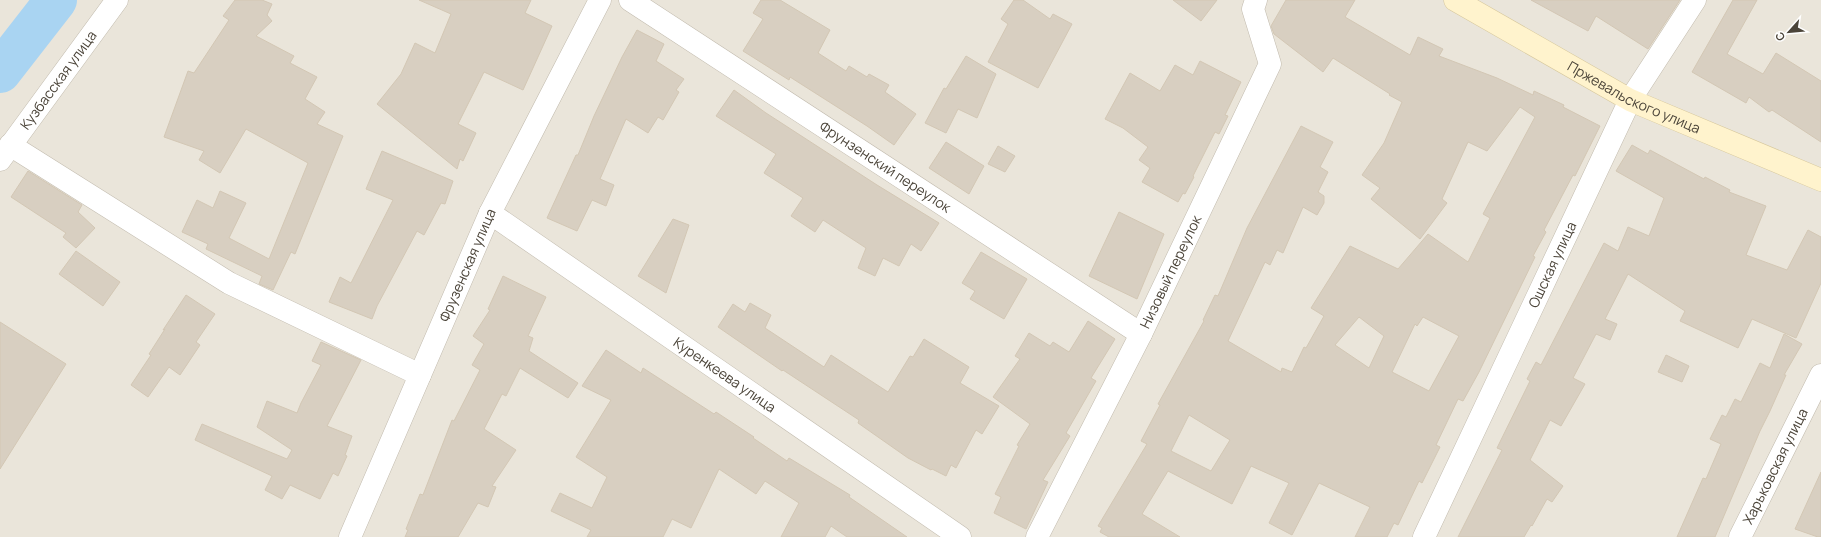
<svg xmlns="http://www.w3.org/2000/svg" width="1821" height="537" viewBox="0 0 1821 537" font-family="Manrope,sans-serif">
<rect width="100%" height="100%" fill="#f6f3ec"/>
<path fill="#eae5da" d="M 0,0 L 1821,0 L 1821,537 L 0,537 Z"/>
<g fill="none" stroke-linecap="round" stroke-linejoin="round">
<path stroke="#a9d4f2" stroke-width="42" d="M 0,72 L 56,0"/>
</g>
<path fill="#d8cfc1" stroke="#d3c7b4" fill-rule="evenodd" d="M 235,0 L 262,0 L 272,4 L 267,15 L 272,21 L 256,36 L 294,56 L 290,63 L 317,77 L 305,99 L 325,112 L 317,124 L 343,136 L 295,254 L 291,252 L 273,290 L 259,284 L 262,276 L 206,249 L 208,244 L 182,232 L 197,200 L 213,208 L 220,191 L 246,203 L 229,238 L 269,259 L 308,163 L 246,129 L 220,173 L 199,160 L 204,151 L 164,137 L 188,71 L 194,73 L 229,20 L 223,16 Z
M 419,0 L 531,0 L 525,13 L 552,26 L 523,90 L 484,72 L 458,124 L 476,133 L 463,161 L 460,159 L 457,169 L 377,104 L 401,74 L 415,43 L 435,53 L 451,14 Z
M 761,0 L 780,0 L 830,30 L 818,53 L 846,71 L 849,66 L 867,77 L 869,74 L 889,85 L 885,92 L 916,114 L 894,145 L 867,126 L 790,77 L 789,80 L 743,51 L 763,19 L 753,13 Z
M 1014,0 L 1023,0 L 1050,19 L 1053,14 L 1072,24 L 1038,88 L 988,62 L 1008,24 L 1001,19 Z
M 1173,0 L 1217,0 L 1201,21 Z
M 1286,0 L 1355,0 L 1345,17 L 1410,55 L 1418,37 L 1443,49 L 1439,56 L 1497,78 L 1533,95 L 1534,91 L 1564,105 L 1563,107 L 1600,126 L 1575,176 L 1573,175 L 1544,230 L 1546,232 L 1533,256 L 1535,257 L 1479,372 L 1463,401 L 1458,399 L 1436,445 L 1440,447 L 1422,483 L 1419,481 L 1398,525 L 1394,523 L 1387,537 L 1355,537 L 1370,507 L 1319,483 L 1292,535 L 1269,523 L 1289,483 L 1251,466 L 1232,504 L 1168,471 L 1142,514 L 1180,537 L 1109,537 L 1100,532 L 1102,528 L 1098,526 L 1147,444 L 1141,441 L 1160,405 L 1158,404 L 1204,321 L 1203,320 L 1215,295 L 1218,296 L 1247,228 L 1301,126 L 1333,142 L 1320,167 L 1328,172 L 1318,192 L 1324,196 L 1324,203 L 1317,215 L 1303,207 L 1283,253 L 1277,250 L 1270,265 L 1265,262 L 1228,341 L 1281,372 L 1282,368 L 1292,372 L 1304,347 L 1306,348 L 1324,316 L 1311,308 L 1350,246 L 1398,269 L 1428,234 L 1468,262 L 1490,218 L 1483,214 L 1535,117 L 1520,107 L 1487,151 L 1468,142 L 1442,199 L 1447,203 L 1420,239 L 1371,199 L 1380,188 L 1362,175 L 1384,143 L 1402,102 L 1389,95 L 1390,94 L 1333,58 L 1323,72 L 1274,34 L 1271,26 ZM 1359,317 L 1384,336 L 1369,368 L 1335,345 ZM 1423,317 L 1459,336 L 1429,391 L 1392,372 L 1415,324 L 1417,326 ZM 1189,415 L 1230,440 L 1211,471 L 1171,451 Z
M 1531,0 L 1680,0 L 1648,49 L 1596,16 L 1588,31 Z
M 1733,0 L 1757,0 L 1727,54 L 1763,74 L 1776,53 L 1821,81 L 1821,142 L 1772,110 L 1769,112 L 1749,97 L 1746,103 L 1692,72 Z
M 637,30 L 664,44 L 656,61 L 684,79 L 676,90 L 679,92 L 663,120 L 658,117 L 648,133 L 626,119 L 600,179 L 614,185 L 606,206 L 592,200 L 577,231 L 547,218 L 576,155 L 578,155 L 594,116 L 622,57 Z
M 966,56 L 996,74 L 977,118 L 958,109 L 946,133 L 925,123 L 944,88 L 946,89 Z
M 1200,61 L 1241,82 L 1225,115 L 1228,116 L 1219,134 L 1215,132 L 1193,176 L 1194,177 L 1185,194 L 1183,193 L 1178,202 L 1142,182 L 1150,168 L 1139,160 L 1148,147 L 1123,128 L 1105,119 L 1130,73 L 1160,91 L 1175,65 L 1193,75 Z
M 734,90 L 766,113 L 877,185 L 939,223 L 921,251 L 911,244 L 899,266 L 883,258 L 875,276 L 858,268 L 866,248 L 823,220 L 815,232 L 791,216 L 803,198 L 764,173 L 776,154 L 716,116 Z
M 946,142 L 984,166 L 969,194 L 929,168 Z
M 1632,145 L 1648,154 L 1650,150 L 1704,179 L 1705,177 L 1730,190 L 1729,192 L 1766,206 L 1746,255 L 1787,270 L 1808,230 L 1821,237 L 1821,283 L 1796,338 L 1752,319 L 1738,348 L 1680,321 L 1685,311 L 1628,274 L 1605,319 L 1617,324 L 1610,340 L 1596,334 L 1573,378 L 1585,384 L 1561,426 L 1550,420 L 1530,460 L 1563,486 L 1552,502 L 1547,499 L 1532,526 L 1531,525 L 1524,537 L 1458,537 L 1502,450 L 1497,448 L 1530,381 L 1527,379 L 1536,362 L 1541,365 L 1604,243 L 1618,251 L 1628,227 L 1649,236 L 1664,198 L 1616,171 Z
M 998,146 L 1015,156 L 1005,172 L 988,164 Z
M 382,151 L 453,181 L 445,204 L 441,203 L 424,235 L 417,231 L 377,306 L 372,319 L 329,302 L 340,277 L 351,283 L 393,200 L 366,189 Z
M 28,171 L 82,205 L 78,212 L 95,228 L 76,248 L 63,237 L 66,233 L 11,197 Z
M 1119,212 L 1164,234 L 1137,299 L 1089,276 Z
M 673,219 L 689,225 L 666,293 L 638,276 Z
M 76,251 L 120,282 L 103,306 L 59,274 Z
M 981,252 L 1027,279 L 1004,319 L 970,299 L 975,291 L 962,283 Z
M 503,276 L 546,297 L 528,336 L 533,338 L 529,351 L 578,383 L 568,398 L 520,368 L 506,396 L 502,394 L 484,429 L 516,450 L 492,486 L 496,487 L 488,507 L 478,503 L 458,537 L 405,537 L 408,530 L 406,529 L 420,494 L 423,495 L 452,420 L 454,421 L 480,370 L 472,365 L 484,344 L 473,336 L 490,310 L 488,309 Z
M 186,295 L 215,314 L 196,342 L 200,345 L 180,375 L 169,367 L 148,397 L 131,385 L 151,355 L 149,354 L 165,329 L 163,330 Z
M 750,303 L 771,315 L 765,328 L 824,367 L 831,355 L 888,392 L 910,356 L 913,357 L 924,339 L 969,367 L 960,383 L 999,406 L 982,434 L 976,430 L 956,468 L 951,465 L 946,476 L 932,469 L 931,470 L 908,458 L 858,423 L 859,420 L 783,370 L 782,371 L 718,327 L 733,304 L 745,312 Z
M 1088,321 L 1115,339 L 1091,378 L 1096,381 L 1066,433 L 1070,436 L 1043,480 L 1048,482 L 1026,529 L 994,513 L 1001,497 L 995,494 L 1019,446 L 1017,445 L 1030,424 L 993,397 L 1020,359 L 1015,356 L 1029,333 L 1050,346 L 1053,342 L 1069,352 Z
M 0,322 L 66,364 L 0,469 Z
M 1784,334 L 1802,344 L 1784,375 L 1786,375 L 1770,411 L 1760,431 L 1715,537 L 1677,537 L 1703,478 L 1706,479 L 1721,444 L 1710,439 L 1722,415 L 1726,417 L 1735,399 L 1741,402 L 1760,363 L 1770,368 Z
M 321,342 L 361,360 L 327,426 L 352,436 L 345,455 L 347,456 L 338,476 L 333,473 L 320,499 L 290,485 L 282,499 L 265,490 L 272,476 L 195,440 L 202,424 L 287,459 L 292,450 L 257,427 L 267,401 L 297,413 L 301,403 L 321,365 L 312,361 Z
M 606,350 L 641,373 L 643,368 L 714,414 L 716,412 L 754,437 L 753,438 L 787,461 L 789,458 L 850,495 L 849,497 L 907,537 L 847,537 L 831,526 L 825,537 L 781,537 L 799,503 L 765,481 L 756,494 L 719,469 L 691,528 L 672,519 L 663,537 L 587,537 L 591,530 L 551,511 L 560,493 L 592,508 L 607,477 L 576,457 L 611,400 L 582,386 Z
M 1666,355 L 1689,366 L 1682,382 L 1658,372 Z
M 1821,472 L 1821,537 L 1818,537 L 1795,529 Z"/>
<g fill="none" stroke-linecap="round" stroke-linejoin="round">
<defs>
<g id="minor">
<path id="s1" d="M 630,0 L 1141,334"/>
<path d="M 10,145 L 229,283 L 420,375"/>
<path id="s2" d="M 0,160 L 117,0"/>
<path id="s3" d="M 490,213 L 960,537"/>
<path id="s4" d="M 350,537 L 490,213 L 600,0"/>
<path id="s5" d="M 1037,537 L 1141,334 L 1270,64 L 1253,9 L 1256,0"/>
<path id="s6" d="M 1424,537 L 1630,100 L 1695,0"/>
<path id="s7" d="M 1740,537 L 1821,375"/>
</g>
<g id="secondary">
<path id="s8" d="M 1455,0 L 1630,100 L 1821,180"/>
</g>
</defs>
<use href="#minor" stroke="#c2bbae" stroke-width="23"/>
<use href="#secondary" stroke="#d6c79b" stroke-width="23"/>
<use href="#minor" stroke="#fff" stroke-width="22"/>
<use href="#secondary" stroke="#fff3cd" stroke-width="22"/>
</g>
<g text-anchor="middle" stroke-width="3" stroke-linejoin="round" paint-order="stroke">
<g font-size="14" fill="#4b4439" stroke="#fff">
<text dy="5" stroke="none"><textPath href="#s2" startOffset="99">Кузбасская улица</textPath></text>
<text dy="5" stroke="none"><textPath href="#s8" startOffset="204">Пржевальского улица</textPath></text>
<text dy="5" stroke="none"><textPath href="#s1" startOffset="305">Фрунзенский переулок</textPath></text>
<text dy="5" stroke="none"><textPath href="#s4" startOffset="296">Фрузенская улица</textPath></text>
<text dy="5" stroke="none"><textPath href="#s6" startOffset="301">Ошская улица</textPath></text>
<text dy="5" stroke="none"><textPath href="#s5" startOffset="297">Низовый переулок</textPath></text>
<text dy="5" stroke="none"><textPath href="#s3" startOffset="285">Куренкеева улица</textPath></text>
<text dy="5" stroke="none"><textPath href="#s7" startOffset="79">Харьковская улица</textPath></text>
</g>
</g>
<g transform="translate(1789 32) rotate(243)" stroke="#ffffff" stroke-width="3" paint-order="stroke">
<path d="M0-3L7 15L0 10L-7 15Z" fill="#4b4439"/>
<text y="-6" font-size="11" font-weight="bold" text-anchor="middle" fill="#4b4439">С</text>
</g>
</svg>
